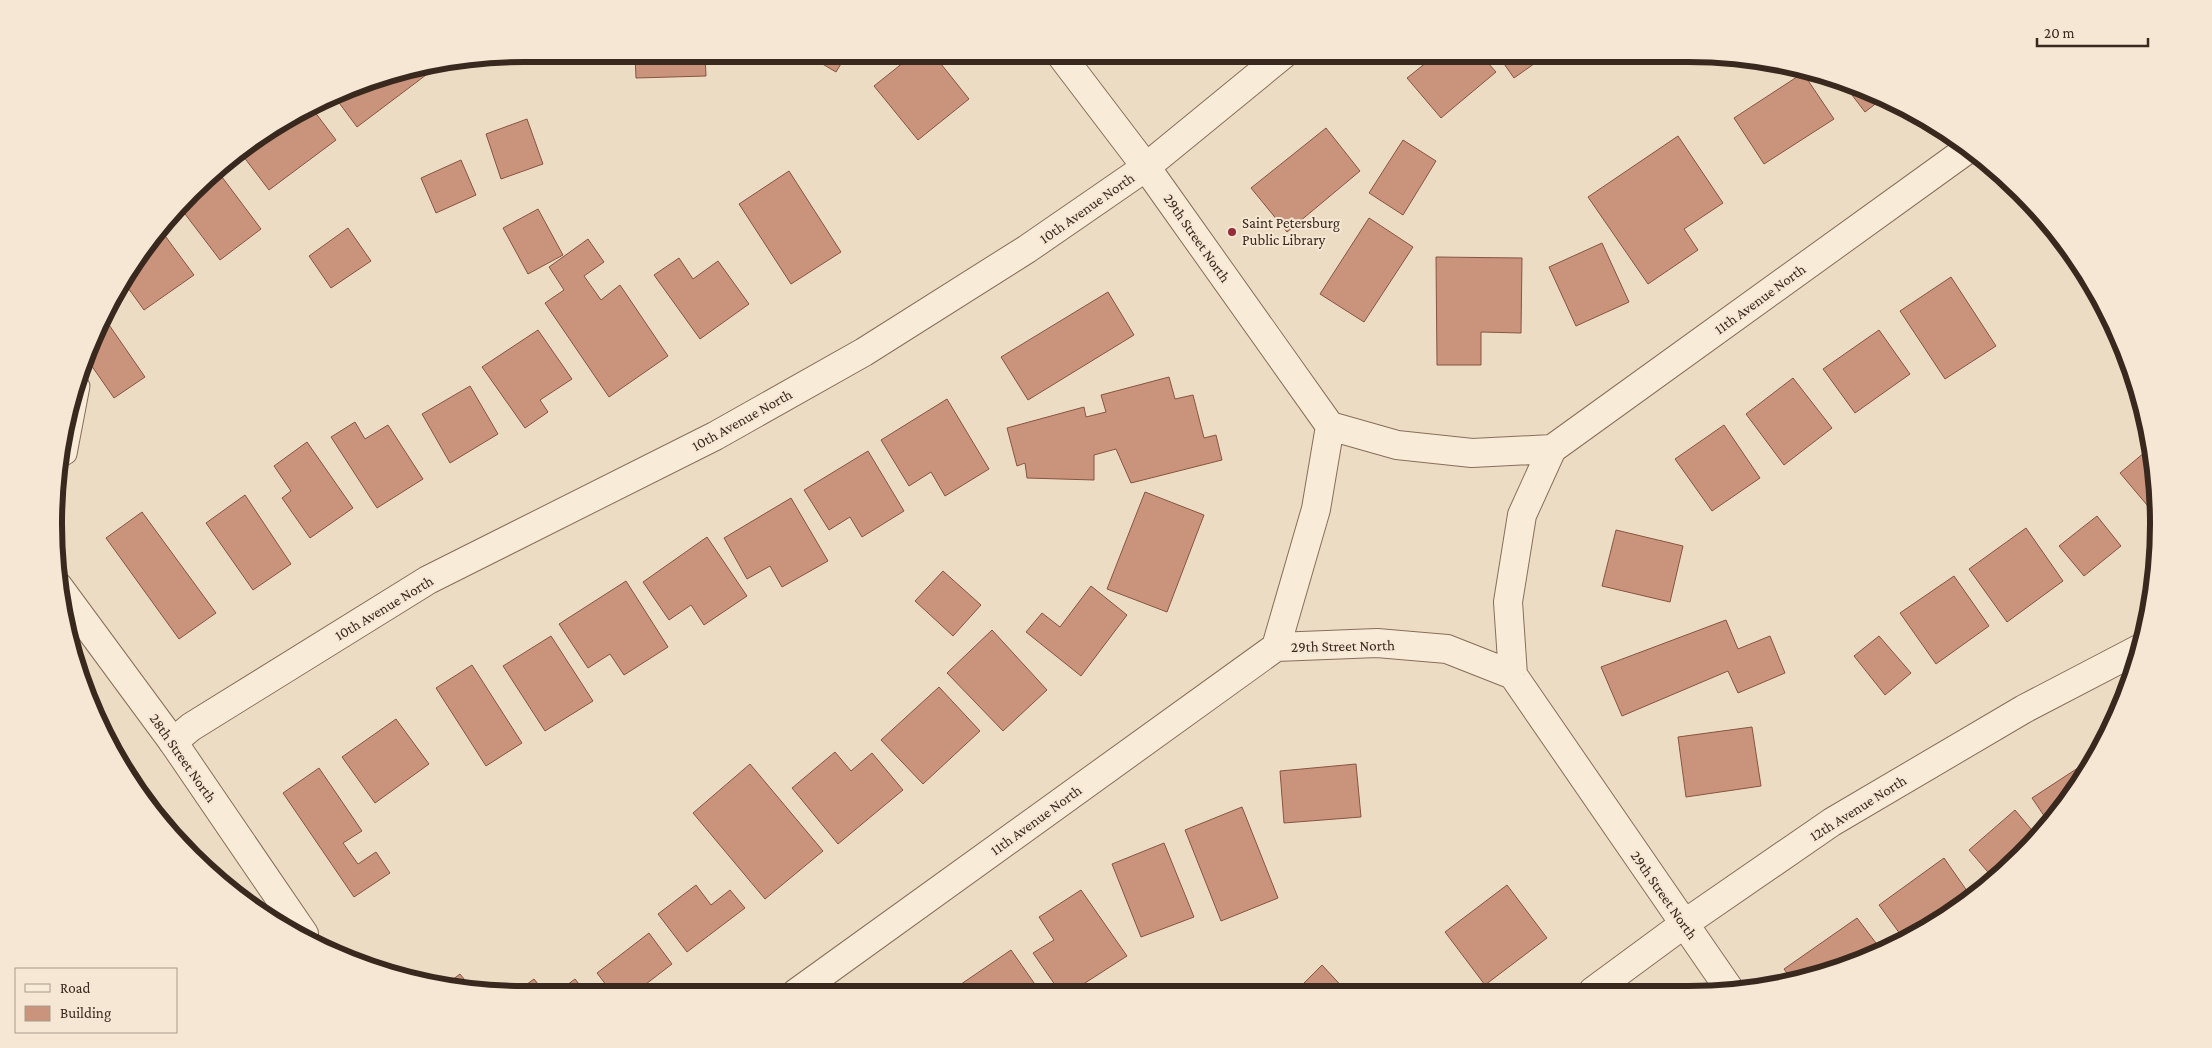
<svg xmlns="http://www.w3.org/2000/svg" width="2212" height="1048" viewBox="0 0 2212 1048" font-family="'Crimson Pro',serif">
<rect width="100%" height="100%" fill="#eddcc4"/>
<path fill="#ca937b" stroke="#865541" d="M 544,54 L 597,54 L 597,56 L 544,55 Z
M 635,54 L 705,54 L 706,76 L 636,78 Z
M 762,54 L 790,54 L 786,64 Z
M 810,54 L 847,54 L 836,72 L 809,56 Z
M 861,54 L 883,54 L 877,64 Z
M 914,54 L 933,54 L 969,99 L 918,140 L 874,86 Z
M 1437,54 L 1480,54 L 1496,72 L 1441,118 L 1407,78 Z
M 1497,54 L 1548,54 L 1514,78 Z
M 422,71 L 426,75 L 357,127 L 334,96 L 373,79 Z
M 1803,73 L 1834,119 L 1764,164 L 1734,118 Z
M 1842,82 L 1868,89 L 1883,98 L 1865,112 Z
M 311,107 L 336,140 L 269,190 L 240,152 L 289,117 Z
M 527,119 L 543,164 L 501,179 L 486,134 Z
M 1326,128 L 1360,171 L 1287,232 L 1251,188 Z
M 1678,136 L 1723,203 L 1684,229 L 1698,250 L 1648,284 L 1588,197 Z
M 1403,140 L 1436,161 L 1403,215 L 1369,193 Z
M 461,160 L 476,195 L 436,213 L 421,178 Z
M 216,169 L 261,229 L 220,260 L 182,210 Z
M 789,171 L 841,252 L 791,284 L 739,204 Z
M 538,209 L 563,255 L 528,274 L 503,228 Z
M 1369,218 L 1413,247 L 1364,322 L 1320,294 Z
M 348,228 L 371,261 L 331,288 L 309,256 Z
M 2050,228 L 2079,263 L 2084,272 L 2081,273 Z
M 163,233 L 194,275 L 144,310 L 123,281 Z
M 588,239 L 604,262 L 584,276 L 601,300 L 620,285 L 668,356 L 609,397 L 545,303 L 564,290 L 549,267 Z
M 1602,243 L 1629,302 L 1576,326 L 1549,267 Z
M 1436,257 L 1522,258 L 1521,333 L 1481,332 L 1481,365 L 1437,365 Z
M 679,258 L 693,279 L 718,261 L 749,304 L 700,339 L 654,275 Z
M 1951,277 L 1996,346 L 1945,379 L 1900,311 Z
M 1108,292 L 1134,335 L 1028,400 L 1001,357 Z
M 105,319 L 145,377 L 114,398 L 89,362 Z
M 538,330 L 572,379 L 540,400 L 548,412 L 525,428 L 482,367 Z
M 1879,330 L 1910,374 L 1855,413 L 1823,369 Z
M 1169,377 L 1175,399 L 1193,395 L 1204,438 L 1216,435 L 1222,460 L 1131,483 L 1116,449 L 1094,455 L 1094,480 L 1027,478 L 1025,463 L 1017,466 L 1007,428 L 1084,407 L 1086,417 L 1106,412 L 1101,395 Z
M 1793,378 L 1832,428 L 1784,465 L 1746,414 Z
M 470,386 L 498,434 L 450,463 L 422,414 Z
M 947,399 L 989,469 L 945,496 L 931,472 L 909,486 L 881,440 Z
M 355,422 L 365,439 L 388,425 L 423,479 L 377,508 L 331,437 Z
M 1724,425 L 1760,478 L 1712,511 L 1675,459 Z
M 307,442 L 353,508 L 310,538 L 282,498 L 291,491 L 274,466 Z
M 2151,447 L 2158,518 L 2120,473 Z
M 868,451 L 904,511 L 862,537 L 850,517 L 829,530 L 804,490 Z
M 1145,492 L 1204,515 L 1167,612 L 1107,589 Z
M 245,495 L 291,564 L 253,590 L 206,523 Z
M 791,498 L 828,561 L 782,587 L 770,566 L 747,579 L 724,538 Z
M 142,512 L 216,613 L 179,639 L 106,538 Z
M 2097,516 L 2121,546 L 2084,576 L 2059,546 Z
M 2026,528 L 2063,581 L 2007,622 L 1969,569 Z
M 1616,530 L 1683,546 L 1670,602 L 1602,586 Z
M 707,537 L 747,596 L 704,625 L 691,605 L 669,620 L 643,582 Z
M 943,571 L 981,605 L 953,636 L 915,601 Z
M 1954,576 L 1989,626 L 1936,664 L 1900,613 Z
M 626,581 L 668,647 L 624,675 L 610,654 L 588,668 L 559,624 Z
M 1091,586 L 1127,615 L 1081,676 L 1026,632 L 1042,613 L 1060,627 Z
M 1726,620 L 1738,649 L 1770,636 L 1785,673 L 1738,693 L 1728,671 L 1622,716 L 1601,667 Z
M 992,630 L 1047,690 L 1003,731 L 947,673 Z
M 551,636 L 593,701 L 545,731 L 503,666 Z
M 1879,636 L 1911,673 L 1885,695 L 1854,656 Z
M 472,665 L 522,743 L 486,766 L 436,688 Z
M 939,687 L 980,731 L 923,784 L 881,740 Z
M 396,719 L 429,764 L 375,803 L 342,757 Z
M 1752,727 L 1761,786 L 1686,797 L 1678,737 Z
M 835,752 L 851,771 L 872,753 L 903,790 L 838,844 L 792,788 Z
M 750,764 L 823,851 L 765,899 L 693,813 Z
M 1356,764 L 1361,817 L 1284,823 L 1280,771 Z
M 2084,764 L 2086,767 L 2061,810 L 2049,823 L 2032,798 Z
M 319,768 L 362,831 L 343,843 L 358,864 L 376,852 L 390,873 L 354,897 L 283,793 Z
M 1242,807 L 1278,898 L 1221,921 L 1185,830 Z
M 2015,810 L 2036,835 L 1993,878 L 1969,850 Z
M 1164,843 L 1194,917 L 1141,937 L 1112,864 Z
M 1944,858 L 1972,898 L 1903,938 L 1879,905 Z
M 696,885 L 711,905 L 730,890 L 745,908 L 687,952 L 658,914 Z
M 1507,885 L 1547,938 L 1485,985 L 1445,932 Z
M 1081,890 L 1127,956 L 1071,992 L 1060,992 L 1033,953 L 1054,940 L 1039,917 Z
M 1857,918 L 1882,951 L 1868,958 L 1791,979 L 1784,969 Z
M 649,933 L 672,964 L 633,994 L 613,994 L 597,973 Z
M 1011,950 L 1039,990 L 1036,993 L 948,993 Z
M 1322,965 L 1347,992 L 1295,992 Z
M 460,974 L 472,989 L 444,986 Z
M 534,979 L 546,994 L 515,993 Z
M 575,979 L 587,994 L 555,994 Z"/>
<g fill="none" stroke-linecap="round" stroke-linejoin="round">
<defs>
<path id="service" d="M 62,457 L 67,454 L 80,386"/>
<path id="minor" d="M 1060,54 L 1146,167 L 1330,426 L 1397,445 L 1472,453 L 1552,449
M 1276,647 L 1377,643 L 1447,649 L 1513,675
M 1276,647 L 1316,509 L 1330,426
M 173,742 L 191,727 L 428,580 L 715,436 L 864,352 L 1027,249 L 1146,167 L 1284,54
M 1730,990 L 1513,675 L 1508,602 L 1522,515 L 1552,449 L 1968,149
M 1593,991 L 1684,924 L 1832,822 L 2024,709 L 2139,649
M 796,993 L 1276,647"/>
<path id="tertiary" d="M 58,586 L 173,742 L 304,934"/>
</defs>
<use href="#service" stroke="#876e5b" stroke-width="21"/>
<use href="#minor" stroke="#876e5b" stroke-width="30"/>
<use href="#tertiary" stroke="#876e5b" stroke-width="30"/>
<use href="#service" stroke="#f8ebd7" stroke-width="19"/>
<use href="#minor" stroke="#f8ebd7" stroke-width="28"/>
<use href="#tertiary" stroke="#f8ebd7" stroke-width="28"/>
</g>
<circle fill="#952c38" stroke="#f5e7d3" stroke-width="2" cx="1232" cy="232" r="5"/>
<g text-anchor="middle" stroke-width="4" stroke-linejoin="round" paint-order="stroke">
<g font-size="15" fill="#38281e" stroke="#f5e7d3">
<text transform="translate(1087 208) rotate(-35)" y="5">10th Avenue North</text>
<text transform="translate(1197 238) rotate(55)" y="5">29th Street North</text>
<text transform="translate(1760 299) rotate(-36)" y="5">11th Avenue North</text>
<text transform="translate(742 420) rotate(-29)" y="5">10th Avenue North</text>
<text transform="translate(384 608) rotate(-31)" y="5">10th Avenue North</text>
<text transform="translate(1343 646) rotate(-1)" y="5">29th Street North</text>
<text transform="translate(183 758) rotate(55)" y="5">28th Street North</text>
<text transform="translate(1858 808) rotate(-32)" y="5">12th Avenue North</text>
<text transform="translate(1036 820) rotate(-36)" y="5">11th Avenue North</text>
<text transform="translate(1664 895) rotate(55)" y="5">29th Street North</text>
</g>
<g font-size="15" fill="#38281e" stroke="#f5e7d3" text-anchor="start">
<text x="1242" y="228">Saint Petersburg<tspan x="1242" dy="17">Public Library</tspan></text>
</g>
</g>
<path d="M0 0H2212V1048H0ZM524 62H1688A462 462 0 0 1 2150 524V524A462 462 0 0 1 1688 986H524A462 462 0 0 1 62 524V524A462 462 0 0 1 524 62Z" fill="#f5e7d3" fill-rule="evenodd"/>
<path fill="none" stroke="#38281e" stroke-width="6" d="M524 62H1688A462 462 0 0 1 2150 524V524A462 462 0 0 1 1688 986H524A462 462 0 0 1 62 524V524A462 462 0 0 1 524 62Z"/>
<rect x="15" y="968" width="162" height="65" fill="#f5e7d3" stroke="#a99b8b"/>
<rect x="25" y="984" width="25" height="8" fill="#f8ebd7" stroke="#a99b8b"/>
<text x="60" y="993" font-size="15" fill="#38281e">Road</text>
<rect x="25" y="1006" width="25" height="15" fill="#ca937b" stroke="#a99b8b"/>
<text x="60" y="1018" font-size="15" fill="#38281e">Building</text>
<path d="M2037 38v8h111v-8" fill="none" stroke="#38281e" stroke-width="2.5"/>
<text x="2044" y="38" font-size="15" fill="#38281e" stroke="#f5e7d3" stroke-width="4" paint-order="stroke">20 m</text>
</svg>
